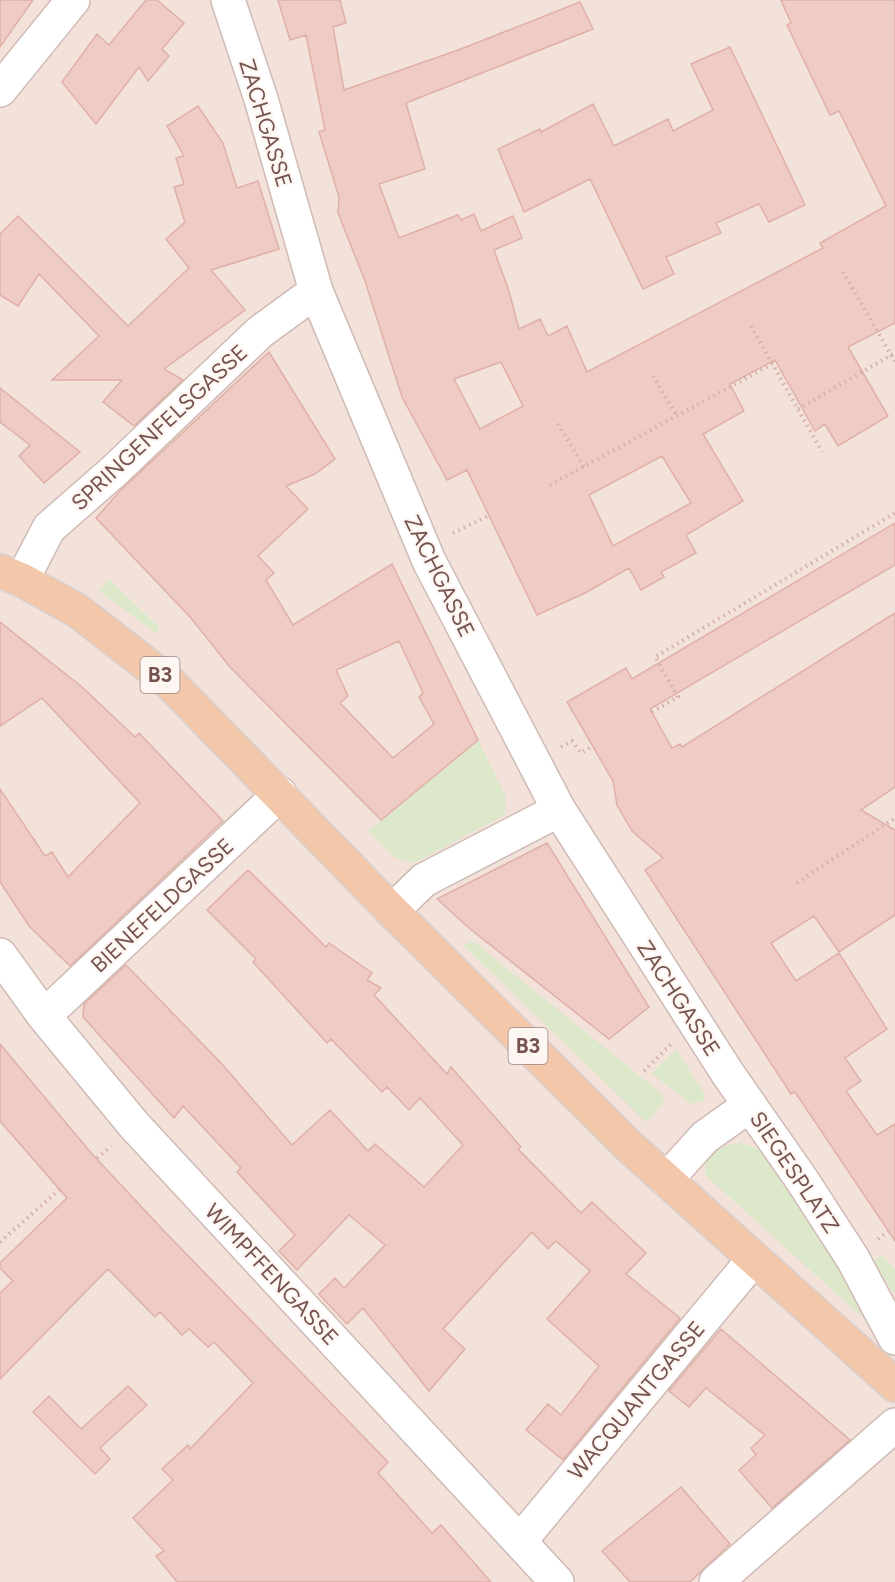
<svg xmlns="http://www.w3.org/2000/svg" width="895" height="1582" viewBox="0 0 895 1582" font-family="Figtree,sans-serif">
<rect width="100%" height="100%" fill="#fbf1eb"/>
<path fill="#f2e2da" d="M 0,0 L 895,0 L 895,1582 L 0,1582 Z"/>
<path fill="#dde8ca" d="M 109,579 L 159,627 L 156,633 L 99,591 Z
M 478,740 L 506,797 L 505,815 L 414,863 L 395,858 L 368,831 Z
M 473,941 L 662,1094 L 664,1098 L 661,1106 L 646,1122 L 463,945 Z
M 676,1049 L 704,1093 L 704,1100 L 691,1104 L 651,1073 Z
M 742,1143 L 764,1151 L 872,1317 L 870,1324 L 706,1176 C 699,1155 725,1143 742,1143 Z
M 883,1255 L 895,1270 L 895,1295 L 873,1261 Z"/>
<path fill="#eeccc5" stroke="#e0afa7" stroke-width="1.5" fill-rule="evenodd" d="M 0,0 L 33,0 L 0,47 Z
M 146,0 L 157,0 L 184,23 L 162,49 L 169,56 L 148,81 L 139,67 L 96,124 L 62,82 L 97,34 L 109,45 Z
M 278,0 L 340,0 L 346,23 L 333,27 L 344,90 L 461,49 L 580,2 L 593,29 L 406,103 L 425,169 L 379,184 L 399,238 L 458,215 L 461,220 L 474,214 L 481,231 L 513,216 L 522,238 L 494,250 L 509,291 L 519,329 L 540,319 L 548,336 L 567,326 L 587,372 L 823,248 L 820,243 L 886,206 L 839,111 L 830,115 L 787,25 L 791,23 L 781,0 L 895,0 L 895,323 L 848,347 L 888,416 L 838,446 L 825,424 L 815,431 L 775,360 L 730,384 L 744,411 L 703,434 L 743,501 L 686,535 L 696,553 L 661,572 L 664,577 L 641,590 L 629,568 L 585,593 L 537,615 L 467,470 L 447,480 L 402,397 L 365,281 L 338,213 L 339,197 L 319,132 L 325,130 L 306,35 L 290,40 ZM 501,362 L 523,406 L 480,429 L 454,379 ZM 662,456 L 691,503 L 613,546 L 589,495 Z
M 730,47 L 805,205 L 769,222 L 759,204 L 716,223 L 721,233 L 666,257 L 674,274 L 643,289 L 590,179 L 524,212 L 498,149 L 540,129 L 541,132 L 593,104 L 614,146 L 668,119 L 673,131 L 713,110 L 691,64 Z
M 198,106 L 223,143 L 237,188 L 258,181 L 279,249 L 211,270 L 245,310 L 164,369 L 183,380 L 134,426 L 103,402 L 122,380 L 52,380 L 99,336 L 39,274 L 18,306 L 0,295 L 0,234 L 18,216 L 128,326 L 189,268 L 166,239 L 185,222 L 174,187 L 184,184 L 176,158 L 184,156 L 167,126 Z
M 269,352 L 335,459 L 315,474 L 286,486 L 308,509 L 258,556 L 274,573 L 266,580 L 293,625 L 392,564 L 478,740 L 381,820 L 230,667 L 191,618 L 96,518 L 120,491 ZM 399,641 L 423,693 L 419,697 L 434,724 L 393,758 L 340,703 L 348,696 L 336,670 Z
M 0,388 L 80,452 L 44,483 L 19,456 L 30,445 L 0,422 Z
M 895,523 L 895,565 L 650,709 L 672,748 L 680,744 L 682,747 L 895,613 L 895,787 L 861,810 L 895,830 L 895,915 L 839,952 L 814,916 L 771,943 L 796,981 L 839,953 L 887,1029 L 845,1058 L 861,1081 L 846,1091 L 877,1135 L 895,1124 L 895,1241 L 795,1092 L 791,1094 L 645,870 L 663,858 L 632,831 L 617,805 L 613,781 L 567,702 L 626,668 L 632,679 Z
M 0,622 L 82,687 L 135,737 L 139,733 L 223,821 L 70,966 L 29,926 L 0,882 L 0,789 L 45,856 L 52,852 L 68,877 L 140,803 L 42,698 L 0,726 Z
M 547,843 L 649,1007 L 609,1039 L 469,928 L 437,899 Z
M 248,870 L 326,947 L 329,943 L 372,973 L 367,980 L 381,988 L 374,995 L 447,1074 L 451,1067 L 521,1147 L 518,1149 L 581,1213 L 592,1202 L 646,1253 L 626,1274 L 680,1318 L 563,1460 L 526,1430 L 548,1404 L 561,1415 L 599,1366 L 547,1319 L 590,1271 L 556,1241 L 548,1249 L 532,1232 L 443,1329 L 465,1349 L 429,1391 L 363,1308 L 347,1324 L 319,1294 L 335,1278 L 344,1288 L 385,1245 L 349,1215 L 297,1270 L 279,1251 L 295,1235 L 237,1172 L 241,1168 L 183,1106 L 174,1118 L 83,1017 L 84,1004 L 126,965 L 222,1064 L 292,1145 L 330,1110 L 368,1151 L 375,1144 L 424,1187 L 463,1145 L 420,1098 L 409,1110 L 387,1087 L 382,1092 L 331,1039 L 327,1043 L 253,962 L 256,959 L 207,910 Z
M 0,1044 L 92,1154 L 165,1232 L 388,1462 L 378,1473 L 432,1533 L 441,1525 L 491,1582 L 177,1582 L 156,1556 L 164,1551 L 133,1518 L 173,1480 L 162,1469 L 188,1445 L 190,1449 L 253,1383 L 214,1342 L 208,1347 L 189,1329 L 182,1335 L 160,1312 L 155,1317 L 108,1269 L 0,1379 L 0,1293 L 13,1281 L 0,1268 L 0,1263 L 67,1198 L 0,1121 Z
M 721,1329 L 850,1440 L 772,1508 L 739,1470 L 756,1455 L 751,1448 L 765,1435 L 706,1388 L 689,1407 L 669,1391 Z
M 128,1386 L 147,1405 L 100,1448 L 110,1459 L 95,1474 L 33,1412 L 49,1396 L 81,1429 Z
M 681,1487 L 730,1544 L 690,1582 L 630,1582 L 602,1551 Z"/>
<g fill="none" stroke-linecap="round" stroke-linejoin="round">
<defs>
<path id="minor" d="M 228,0 L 261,99 L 316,291 L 429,561 L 559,810 L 728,1074 L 802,1180 L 853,1259 L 895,1338
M 0,90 L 73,0
M 22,580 L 49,528 L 113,472 L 260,332 L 316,291
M 392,911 L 424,880 L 559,810
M 0,955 L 44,1016 L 134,1125 L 557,1582
M 44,1016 L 280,794
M 666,1180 L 705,1137 L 750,1105
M 520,1541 L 753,1260
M 716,1582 L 895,1425"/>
<path id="major" d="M 0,571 L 22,580 L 78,611 L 169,682 L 392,911 L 631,1148 L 895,1385"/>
</defs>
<use href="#minor" stroke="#cfbab4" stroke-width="36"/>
<use href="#major" stroke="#d8cfce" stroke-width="36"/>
<path stroke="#d4aea8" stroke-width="4" stroke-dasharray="1.5 4.5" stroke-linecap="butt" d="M 843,272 L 895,362
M 751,326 L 822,452
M 653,376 L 677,416
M 798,409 L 895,353
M 558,424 L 584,467
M 550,485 L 772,364
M 453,533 L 490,515
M 652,712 L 678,697 L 655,657 L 895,513
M 561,747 L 572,741 L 581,753 L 593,746
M 797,883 L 895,818
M 644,1071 L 671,1044
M 97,1158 L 111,1146
M 878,1239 L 888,1231
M 0,1242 L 59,1190"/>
<use href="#minor" stroke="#fff" stroke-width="33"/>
<use href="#major" stroke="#f3c7aa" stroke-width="33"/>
</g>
<g text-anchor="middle" stroke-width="4.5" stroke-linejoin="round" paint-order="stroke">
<g fill="#fef6f2" stroke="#9e8581" stroke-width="1.5">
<rect x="140.5" y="657" width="39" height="36" rx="4.5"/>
<rect x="508.5" y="1028" width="39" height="36" rx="4.5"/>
</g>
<g font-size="21" font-weight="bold" fill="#755450">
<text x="160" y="682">B3</text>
<text x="528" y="1053">B3</text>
</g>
<g font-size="22" fill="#755450" stroke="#fef6f2">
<text transform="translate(266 123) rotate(73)" y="8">ZACHGASSE</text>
<text transform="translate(159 427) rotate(-43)" y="8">SPRINGENFELSGASSE</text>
<text transform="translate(440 576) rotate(64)" y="8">ZACHGASSE</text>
<text transform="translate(162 905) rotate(-43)" y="8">BIENEFELDGASSE</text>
<text transform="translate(679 998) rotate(57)" y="8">ZACHGASSE</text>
<text transform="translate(795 1172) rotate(56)" y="8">SIEGESPLATZ</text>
<text transform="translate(272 1274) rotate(47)" y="8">WIMPFFENGASSE</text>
<text transform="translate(636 1400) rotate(-50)" y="8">WACQUANTGASSE</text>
</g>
</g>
</svg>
